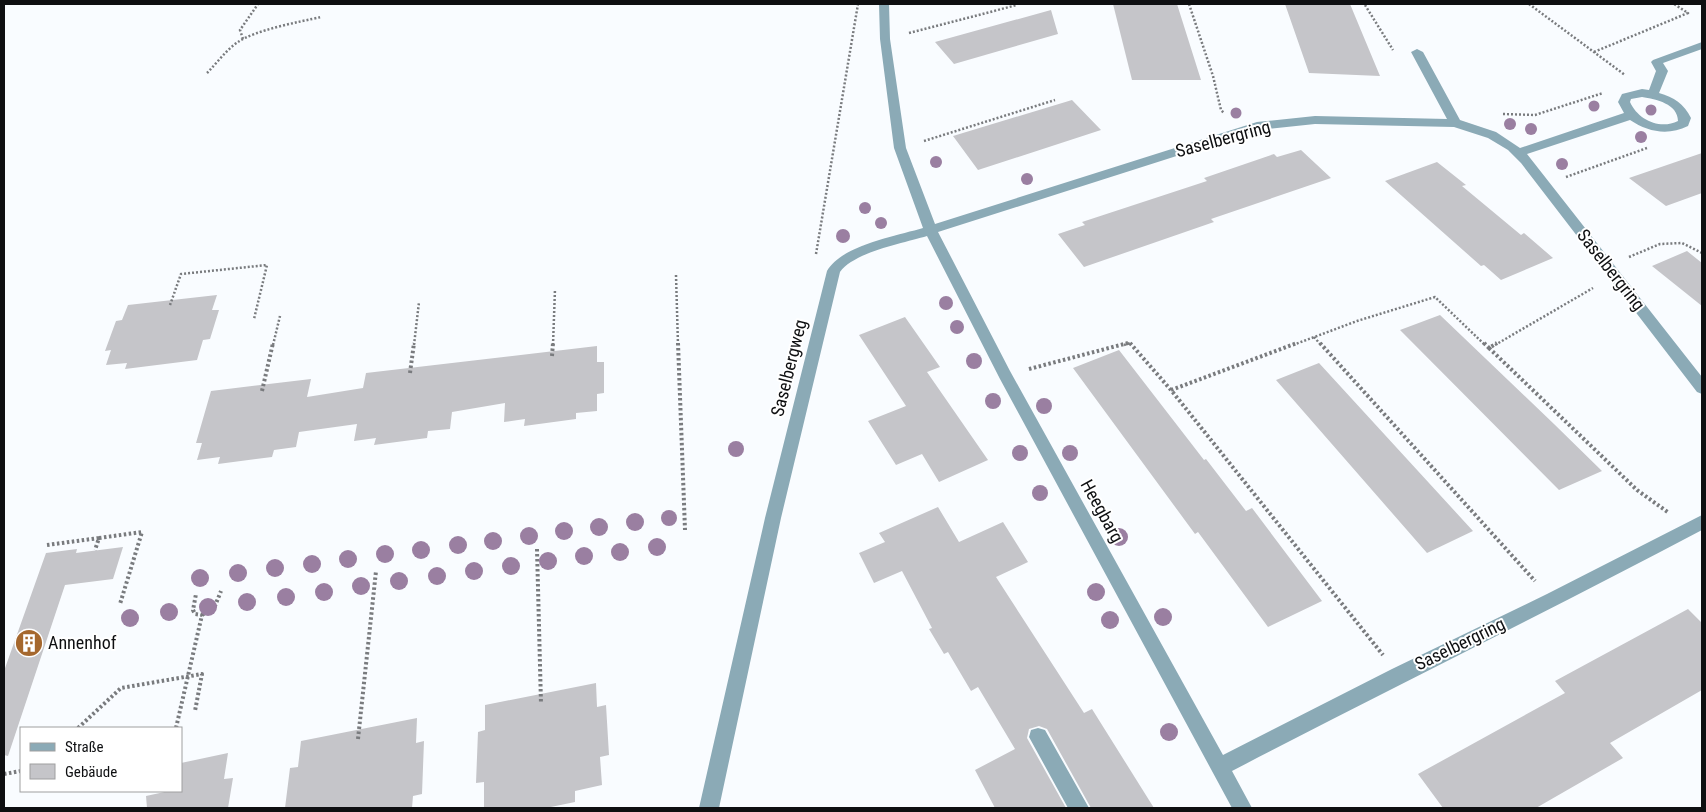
<svg xmlns="http://www.w3.org/2000/svg" width="1706" height="812" viewBox="0 0 1706 812" font-family="'Roboto Condensed',sans-serif">
<rect width="100%" height="100%" fill="#f9fcff"/>
<path fill="#c5c5c9" d="M 1113,4 L 1177,4 L 1201,80 L 1132,80 Z
M 1285,4 L 1350,4 L 1380,76 L 1309,73 Z
M 1051,10 L 1058,34 L 954,64 L 935,42 Z
M 1072,100 L 1101,130 L 978,170 L 953,136 Z
M 1301,150 L 1331,178 L 1211,219 L 1214,222 L 1084,267 L 1058,234 L 1085,225 L 1082,222 L 1207,181 L 1204,178 L 1274,154 L 1277,157 Z
M 1702,153 L 1702,193 L 1666,206 L 1629,178 Z
M 1437,162 L 1466,185 L 1462,186 L 1521,235 L 1524,233 L 1553,258 L 1501,280 L 1484,265 L 1481,266 L 1385,181 Z
M 1687,251 L 1702,263 L 1702,306 L 1652,266 Z
M 217,295 L 212,310 L 219,310 L 210,339 L 203,340 L 197,360 L 125,369 L 127,363 L 106,365 L 111,350 L 105,351 L 116,321 L 122,320 L 128,305 Z
M 1440,315 L 1554,424 L 1602,471 L 1559,490 L 1400,330 Z
M 905,317 L 940,367 L 927,372 L 988,460 L 939,482 L 922,454 L 896,465 L 868,421 L 906,406 L 859,335 Z
M 597,346 L 597,362 L 604,362 L 604,393 L 597,394 L 597,411 L 576,413 L 576,419 L 524,426 L 525,419 L 504,422 L 505,403 L 452,412 L 450,429 L 428,431 L 427,438 L 374,445 L 376,438 L 354,441 L 357,424 L 299,432 L 296,447 L 274,450 L 272,457 L 218,464 L 220,457 L 197,460 L 202,443 L 196,443 L 211,391 L 311,379 L 307,397 L 363,388 L 366,373 Z
M 1119,350 L 1204,460 L 1206,459 L 1246,511 L 1252,508 L 1322,601 L 1268,627 L 1198,532 L 1195,534 L 1073,368 Z
M 1319,363 L 1473,531 L 1427,553 L 1276,380 Z
M 938,507 L 959,542 L 1003,522 L 1028,562 L 996,577 L 1084,713 L 1092,709 L 1154,808 L 1091,808 L 1047,729 L 1039,726 L 1029,729 L 1027,738 L 1066,808 L 995,808 L 975,770 L 1015,749 L 978,687 L 971,691 L 948,652 L 944,654 L 929,629 L 932,628 L 902,571 L 874,583 L 859,553 L 885,542 L 879,533 Z
M 123,547 L 113,579 L 65,585 L 8,756 L 4,755 L 4,671 L 46,553 L 77,549 L 76,553 Z
M 1688,609 L 1702,623 L 1702,690 L 1610,743 L 1623,758 L 1536,808 L 1443,808 L 1418,774 L 1565,693 L 1555,681 Z
M 596,683 L 597,707 L 606,705 L 609,755 L 600,757 L 602,785 L 575,791 L 575,802 L 546,808 L 484,808 L 484,782 L 476,783 L 478,732 L 485,730 L 485,705 Z
M 417,718 L 416,743 L 424,741 L 422,794 L 413,796 L 412,808 L 285,808 L 290,768 L 298,767 L 301,741 Z
M 228,753 L 224,779 L 233,778 L 228,808 L 147,808 L 146,796 L 169,791 L 181,791 L 181,763 Z"/>
<g fill="none" stroke-linecap="round" stroke-linejoin="round">
<path stroke="#797b7e" stroke-width="2.5" stroke-dasharray="2 2" stroke-linecap="butt" d="M 1189,4 L 1213,76 L 1221,110 L 1224,113
M 1529,4 L 1625,75
M 1365,5 L 1393,50
M 909,33 L 1017,5
M 243,39 L 240,30 L 258,4
M 1594,52 L 1688,13 L 1674,4
M 207,73 C 217,63 226,50 238,42 C 255,30 299,22 321,17
M 1503,114 L 1535,115 L 1603,93
M 924,141 L 1055,100
M 1566,177 L 1647,148
M 816,254 L 858,4
M 1629,257 L 1660,244 L 1682,243 L 1702,253
M 676,275 L 678,345
M 170,305 L 181,274 L 267,265 L 254,319
M 1314,337 L 1321,345
M 273,345 L 280,316
M 414,345 L 419,302
M 553,345 L 555,289
M 1124,345 L 1130,343 L 1131,345
M 1293,345 L 1357,321 L 1435,297 L 1485,345
M 1495,345 L 1593,288"/>
<path stroke="#797b7e" stroke-width="4" stroke-dasharray="2.5 2.5" stroke-linecap="butt" d="M 678,343 L 685,530
M 1130,343 L 1171,390 L 1383,655
M 1320,343 L 1535,581
M 1484,343 L 1489,348 L 1497,343
M 1489,348 L 1637,490 L 1669,513
M 552,356 L 553,343
M 1029,369 L 1128,343
M 410,373 L 414,343
M 1171,390 L 1297,343
M 262,391 L 273,343
M 99,538 L 142,532 L 120,604
M 47,545 L 99,538 L 95,550
M 537,549 L 541,704
M 202,615 L 215,606 L 221,591
M 78,728 L 121,688 L 202,674 L 195,711
M 176,728 L 202,615 L 195,614 L 193,610 L 196,594
M 358,739 L 376,571
M 4,774 L 21,771"/>
<path fill="#8baab6" fill-rule="evenodd" d="M 879,4 L 889,4 L 890,39 L 906,148 L 935,224 L 1257,122 L 1315,116 L 1447,119 L 1411,52 L 1417,49 L 1423,52 L 1460,120 L 1496,132 L 1520,148 L 1624,113 L 1618,102 L 1622,94 L 1642,89 L 1649,90 L 1656,71 L 1651,62 L 1653,60 L 1702,42 L 1702,49 L 1663,63 L 1668,71 L 1659,93 C 1674,97 1684,104 1691,118 L 1688,126 C 1668,136 1648,132 1630,120 L 1527,154 L 1702,377 L 1702,394 L 1697,392 L 1521,163 L 1508,150 L 1488,138 L 1454,127 L 1315,124 L 1258,130 L 938,232 L 1010,371 L 1223,755 L 1392,669 L 1547,594 L 1702,515 L 1702,530 C 1547,612 1388,690 1232,771 L 1252,808 L 1232,808 L 1000,379 L 927,236 C 904,243 854,252 840,272 L 781,518 L 719,808 L 699,808 L 765,518 L 827,271 C 842,245 896,236 923,228 L 894,148 L 880,39 ZM 1642,97 C 1656,99 1678,104 1678,121 C 1660,130 1638,120 1630,102 L 1631,99 Z
M 1038,728 L 1045,730 L 1089,808 L 1068,808 L 1029,737 L 1031,730 Z"/>
</g>
<g fill="#9a7fa1">
<circle cx="1594" cy="106" r="5.5"/>
<circle cx="1651" cy="110" r="5.5"/>
<circle cx="1236" cy="113" r="5.5"/>
<circle cx="1510" cy="124" r="6"/>
<circle cx="1531" cy="129" r="6"/>
<circle cx="1641" cy="137" r="6"/>
<circle cx="936" cy="162" r="6"/>
<circle cx="1562" cy="164" r="6"/>
<circle cx="1027" cy="179" r="6"/>
<circle cx="865" cy="208" r="6"/>
<circle cx="881" cy="223" r="6"/>
<circle cx="843" cy="236" r="7"/>
<circle cx="946" cy="303" r="7"/>
<circle cx="957" cy="327" r="7"/>
<circle cx="974" cy="361" r="8"/>
<circle cx="993" cy="401" r="8"/>
<circle cx="1044" cy="406" r="8"/>
<circle cx="736" cy="449" r="8"/>
<circle cx="1020" cy="453" r="8"/>
<circle cx="1070" cy="453" r="8"/>
<circle cx="1040" cy="493" r="8"/>
<circle cx="669" cy="518" r="8"/>
<circle cx="635" cy="522" r="9"/>
<circle cx="599" cy="527" r="9"/>
<circle cx="564" cy="531" r="9"/>
<circle cx="529" cy="536" r="9"/>
<circle cx="1119" cy="537" r="9"/>
<circle cx="493" cy="541" r="9"/>
<circle cx="458" cy="545" r="9"/>
<circle cx="657" cy="547" r="9"/>
<circle cx="421" cy="550" r="9"/>
<circle cx="620" cy="552" r="9"/>
<circle cx="385" cy="554" r="9"/>
<circle cx="584" cy="556" r="9"/>
<circle cx="348" cy="559" r="9"/>
<circle cx="548" cy="561" r="9"/>
<circle cx="312" cy="564" r="9"/>
<circle cx="511" cy="566" r="9"/>
<circle cx="275" cy="568" r="9"/>
<circle cx="474" cy="571" r="9"/>
<circle cx="238" cy="573" r="9"/>
<circle cx="437" cy="576" r="9"/>
<circle cx="200" cy="578" r="9"/>
<circle cx="399" cy="581" r="9"/>
<circle cx="361" cy="586" r="9"/>
<circle cx="324" cy="592" r="9"/>
<circle cx="1096" cy="592" r="9"/>
<circle cx="286" cy="597" r="9"/>
<circle cx="247" cy="602" r="9"/>
<circle cx="208" cy="607" r="9"/>
<circle cx="169" cy="612" r="9"/>
<circle cx="1163" cy="617" r="9"/>
<circle cx="130" cy="618" r="9"/>
<circle cx="1110" cy="620" r="9"/>
<circle cx="1169" cy="732" r="9"/>
</g>
<defs>
<symbol id="building-disc" viewBox="-11 -11 22 22"><circle r="9.5" fill="#a5672d" stroke="#fff"/><path d="M-4-6H4V6H1V3H-1V6H-4ZM-2.5-4.3h1.7v1.8h-1.7ZM.8-4.3h1.7v1.8H.8ZM-2.5-1h1.7V.8h-1.7ZM.8-1h1.7V.8H.8Z" fill="#fff"/></symbol>
</defs>
<g fill-rule="evenodd">
<use href="#building-disc" x="13" y="627" width="32" height="32"/>
</g>
<g text-anchor="middle" stroke-width="4" stroke-linejoin="round" paint-order="stroke">
<g font-size="18" fill="#0e0f11" stroke="#fff">
<text transform="translate(1223 139) rotate(-15)" y="6">Saselbergring</text>
<text transform="translate(1611 270) rotate(52)" y="6">Saselbergring</text>
<text transform="translate(789 368) rotate(-76)" y="6">Saselbergweg</text>
<text transform="translate(1102 511) rotate(61)" y="6">Heegbarg</text>
<text transform="translate(1460 644) rotate(-26)" y="6">Saselbergring</text>
</g>
<g font-size="18" fill="#0e0f11" stroke="#fff" text-anchor="start">
<text x="48" y="649">Annenhof</text>
</g>
</g>
<rect width="1706" height="812" fill="none" stroke="#0e0f11" stroke-width="10"/>
<rect x="20" y="727" width="162" height="65" fill="#ffffff" stroke="#9f9fa0"/>
<rect x="30" y="743" width="25" height="8" fill="#8baab6" stroke="#9f9fa0"/>
<text x="65" y="752" font-size="15" fill="#0e0f11">Straße</text>
<rect x="30" y="764" width="25" height="15" fill="#c5c5c9" stroke="#9f9fa0"/>
<text x="65" y="777" font-size="15" fill="#0e0f11">Gebäude</text>
</svg>
